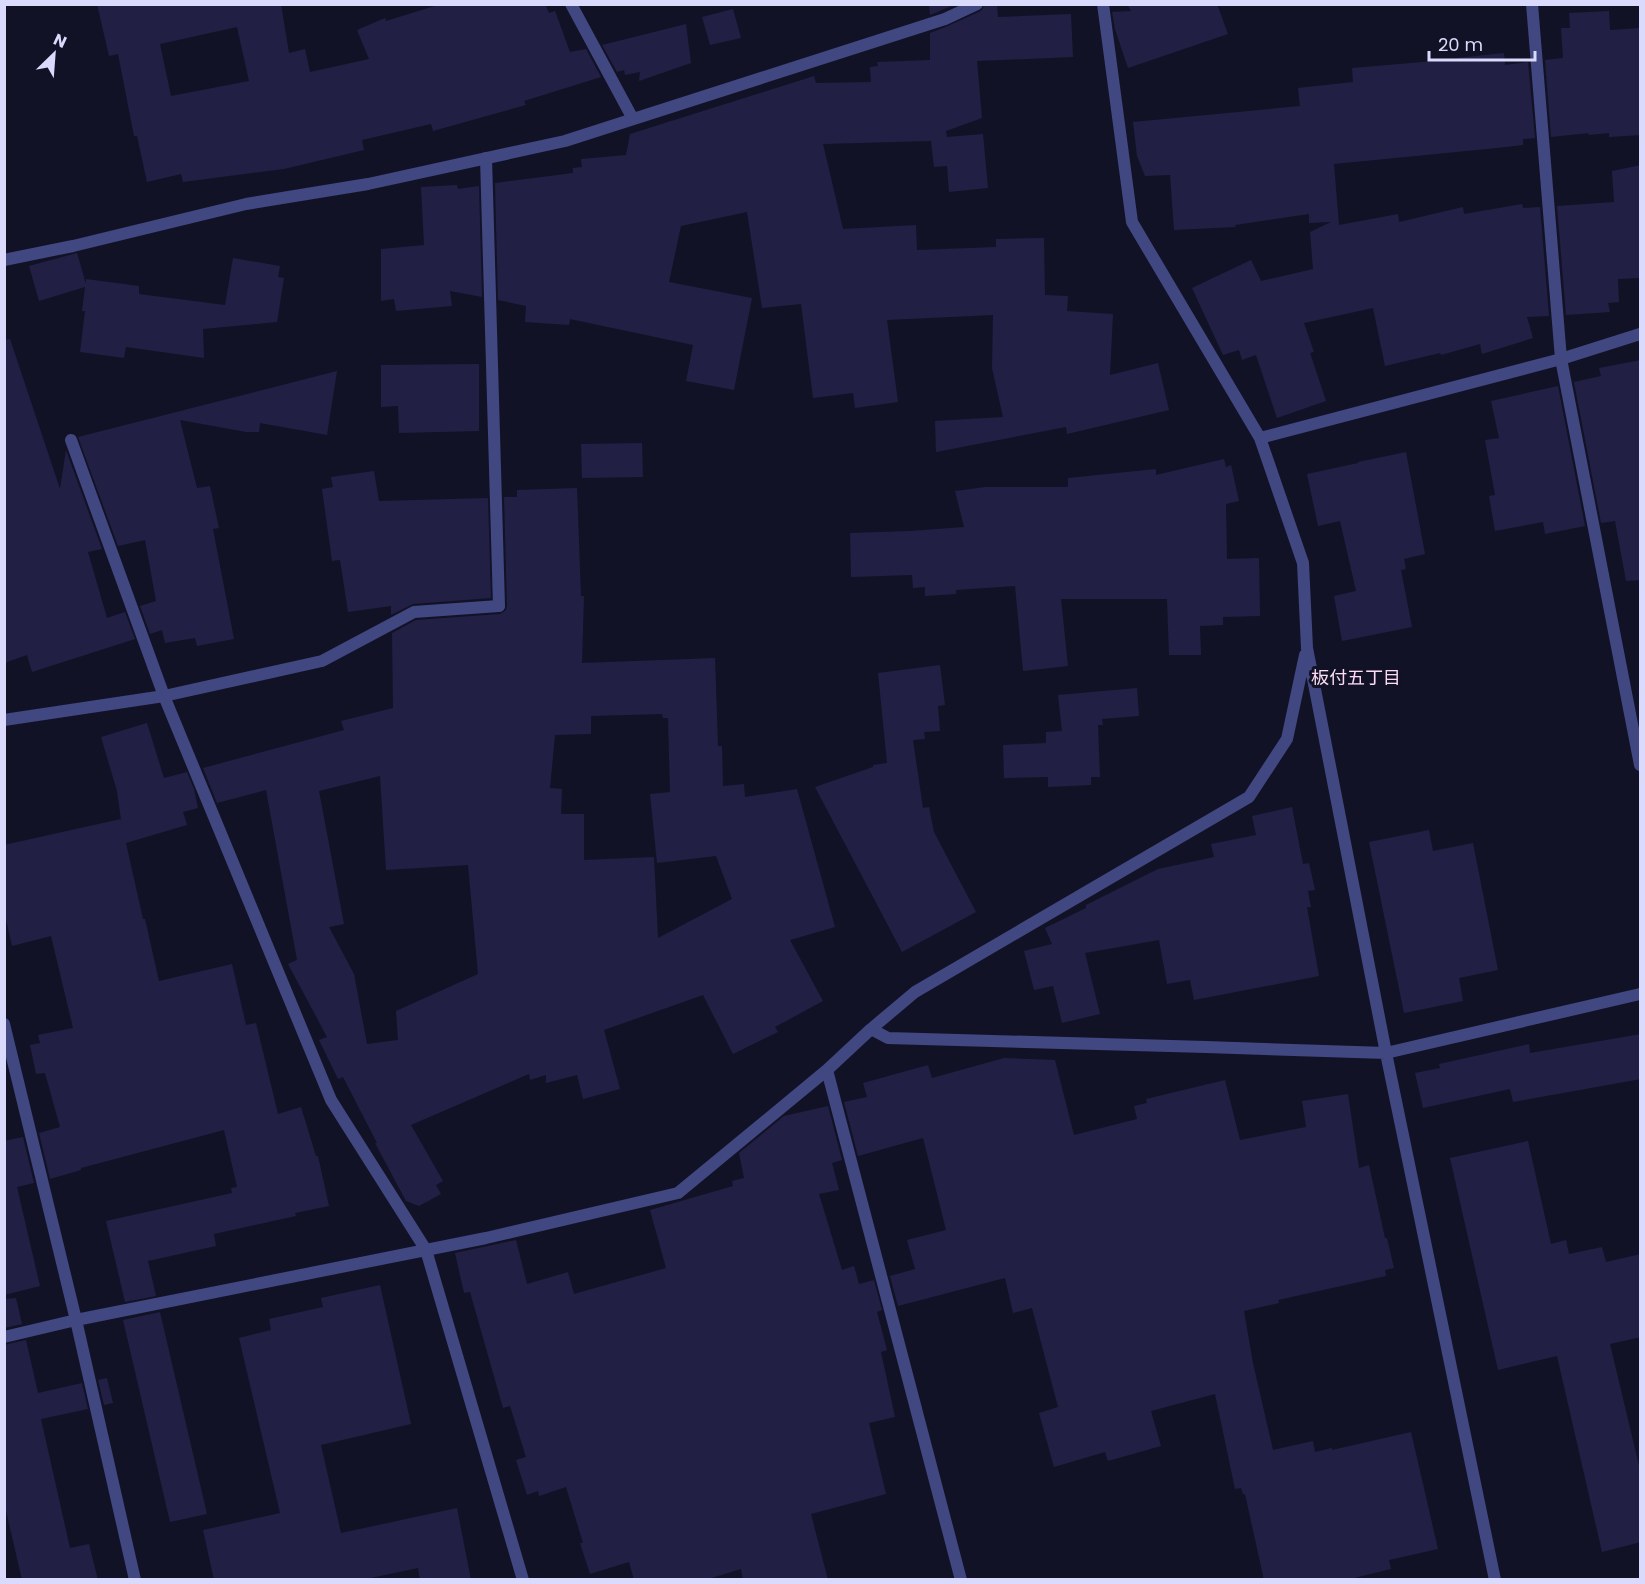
<svg xmlns="http://www.w3.org/2000/svg" width="1645" height="1584" viewBox="0 0 1645 1584" font-family="Poppins,'Noto Sans JP',sans-serif">
<rect width="100%" height="100%" fill="#121226"/>
<path fill="#221f45" fill-rule="evenodd" d="M 97,4 L 281,4 L 289,53 L 305,49 L 310,72 L 369,59 L 357,30 L 385,18 L 386,21 L 441,4 L 545,4 L 549,13 L 555,11 L 570,52 L 586,49 L 601,77 L 524,101 L 526,105 L 433,131 L 431,124 L 362,140 L 364,150 L 284,169 L 183,182 L 181,174 L 147,182 L 137,136 L 134,136 L 118,54 L 109,56 ZM 237,27 L 249,81 L 171,96 L 160,44 Z
M 929,4 L 956,4 L 930,15 Z
M 985,4 L 997,4 L 998,17 L 1071,14 L 1073,57 L 977,61 L 982,118 L 946,131 L 947,137 L 983,134 L 988,188 L 949,192 L 947,166 L 934,167 L 931,141 L 823,144 L 843,229 L 916,225 L 917,250 L 996,247 L 996,239 L 1044,238 L 1045,295 L 1068,296 L 1067,311 L 1113,314 L 1110,375 L 1158,363 L 1169,410 L 1067,434 L 1066,427 L 936,452 L 935,421 L 1003,417 L 992,368 L 993,315 L 887,320 L 898,402 L 855,408 L 853,393 L 813,398 L 801,304 L 762,308 L 747,212 L 681,226 L 669,282 L 752,298 L 734,390 L 686,381 L 693,345 L 570,319 L 569,325 L 525,322 L 526,306 L 498,300 L 495,183 L 573,173 L 573,168 L 582,167 L 581,159 L 626,155 L 630,134 L 814,76 L 816,83 L 871,82 L 870,67 L 878,66 L 877,62 L 930,60 L 930,33 L 948,26 L 981,11 Z
M 1127,4 L 1217,4 L 1228,34 L 1128,68 L 1115,29 L 1112,12 L 1131,11 Z
M 733,9 L 741,38 L 710,45 L 702,17 Z
M 1609,11 L 1610,30 L 1641,28 L 1641,135 L 1609,137 L 1609,133 L 1588,135 L 1589,133 L 1551,137 L 1545,60 L 1563,58 L 1561,28 L 1570,28 L 1569,13 Z
M 686,24 L 691,63 L 639,81 L 640,72 L 625,75 L 624,70 L 617,72 L 602,45 Z
M 1504,53 L 1505,65 L 1528,62 L 1535,138 L 1523,139 L 1523,145 L 1497,148 L 1334,164 L 1339,225 L 1398,214 L 1399,222 L 1463,207 L 1464,214 L 1522,204 L 1523,208 L 1540,207 L 1549,316 L 1527,317 L 1533,338 L 1482,354 L 1480,344 L 1441,355 L 1440,353 L 1385,366 L 1373,308 L 1304,323 L 1314,352 L 1310,353 L 1326,401 L 1277,418 L 1256,355 L 1242,360 L 1239,350 L 1223,355 L 1192,288 L 1251,260 L 1261,281 L 1313,269 L 1310,232 L 1331,222 L 1309,223 L 1309,214 L 1235,225 L 1236,227 L 1174,230 L 1170,175 L 1145,176 L 1137,156 L 1133,122 L 1300,106 L 1298,88 L 1353,82 L 1352,68 L 1458,59 L 1457,58 Z
M 1641,165 L 1641,278 L 1618,279 L 1619,302 L 1608,303 L 1610,312 L 1566,315 L 1557,206 L 1614,202 L 1612,171 Z
M 457,185 L 458,189 L 479,186 L 482,297 L 450,291 L 452,306 L 396,311 L 394,299 L 381,301 L 381,249 L 424,245 L 421,187 Z
M 77,253 L 86,284 L 86,279 L 139,286 L 139,294 L 225,305 L 233,258 L 280,266 L 278,277 L 284,278 L 277,322 L 203,329 L 204,358 L 126,347 L 124,358 L 80,352 L 85,311 L 82,311 L 85,287 L 39,301 L 29,266 Z
M 10,339 L 60,489 L 66,450 L 102,549 L 88,552 L 107,618 L 125,612 L 135,639 L 32,672 L 27,655 L 4,663 L 4,340 Z
M 1641,360 L 1641,580 L 1626,581 L 1615,521 L 1601,523 L 1574,382 L 1601,376 L 1599,368 Z
M 479,364 L 479,431 L 399,433 L 398,406 L 381,407 L 381,365 Z
M 337,371 L 327,435 L 260,423 L 259,432 L 246,432 L 180,420 L 197,488 L 210,486 L 219,528 L 213,529 L 234,639 L 197,646 L 195,638 L 165,643 L 162,630 L 150,634 L 140,606 L 156,601 L 145,540 L 118,546 L 78,437 Z
M 1558,386 L 1585,526 L 1545,534 L 1543,522 L 1495,531 L 1489,496 L 1495,495 L 1485,440 L 1499,438 L 1491,401 Z
M 642,443 L 643,477 L 582,478 L 581,444 Z
M 1406,452 L 1425,554 L 1404,559 L 1406,569 L 1401,570 L 1412,627 L 1342,641 L 1334,596 L 1356,591 L 1340,521 L 1318,526 L 1307,474 L 1358,463 L 1358,462 Z
M 1224,459 L 1226,467 L 1231,465 L 1239,501 L 1226,504 L 1227,559 L 1259,558 L 1260,616 L 1223,617 L 1223,625 L 1200,626 L 1201,655 L 1169,655 L 1167,599 L 1061,599 L 1068,666 L 1023,671 L 1015,586 L 956,590 L 956,594 L 925,596 L 925,587 L 913,588 L 912,575 L 851,577 L 850,533 L 910,531 L 964,527 L 955,491 L 986,487 L 1068,487 L 1068,478 L 1156,469 L 1156,475 Z
M 374,471 L 379,501 L 488,498 L 491,598 L 413,604 L 391,615 L 391,606 L 348,612 L 340,560 L 332,561 L 322,489 L 333,487 L 331,477 Z
M 577,488 L 581,596 L 584,596 L 582,663 L 715,658 L 718,746 L 722,746 L 723,786 L 744,784 L 745,797 L 797,789 L 835,927 L 790,940 L 823,1001 L 775,1027 L 778,1032 L 733,1054 L 703,995 L 604,1030 L 620,1089 L 583,1099 L 577,1075 L 546,1083 L 546,1075 L 530,1080 L 529,1074 L 411,1125 L 443,1181 L 436,1185 L 441,1194 L 419,1206 L 406,1201 L 375,1143 L 377,1143 L 343,1077 L 338,1079 L 319,1040 L 327,1037 L 288,964 L 297,960 L 266,790 L 217,803 L 203,768 L 344,730 L 341,721 L 393,708 L 392,633 L 416,620 L 500,614 L 506,610 L 507,606 L 504,497 L 517,497 L 517,490 ZM 662,714 L 663,718 L 668,718 L 670,792 L 650,794 L 657,863 L 716,856 L 732,899 L 658,938 L 654,857 L 584,860 L 584,814 L 561,814 L 562,789 L 550,788 L 555,735 L 591,734 L 591,716 ZM 380,776 L 386,870 L 468,865 L 478,974 L 396,1011 L 398,1040 L 367,1044 L 354,974 L 329,927 L 344,924 L 319,791 Z
M 940,665 L 945,705 L 938,706 L 940,731 L 924,732 L 925,739 L 913,740 L 923,808 L 929,807 L 934,832 L 976,912 L 902,952 L 815,787 L 873,767 L 873,765 L 887,763 L 878,673 Z
M 1137,688 L 1139,716 L 1102,719 L 1103,725 L 1098,725 L 1100,777 L 1091,777 L 1091,785 L 1048,787 L 1048,777 L 1004,778 L 1003,745 L 1046,743 L 1046,732 L 1062,731 L 1058,695 Z
M 147,723 L 164,778 L 187,772 L 194,789 L 198,808 L 183,812 L 187,825 L 126,843 L 143,919 L 145,919 L 159,981 L 232,964 L 246,1025 L 256,1023 L 278,1114 L 301,1107 L 316,1156 L 318,1156 L 329,1206 L 295,1213 L 296,1216 L 214,1234 L 216,1246 L 148,1261 L 156,1296 L 125,1302 L 106,1221 L 232,1193 L 231,1188 L 237,1187 L 224,1130 L 81,1168 L 81,1170 L 50,1179 L 39,1133 L 60,1127 L 45,1073 L 36,1074 L 30,1045 L 40,1043 L 38,1035 L 73,1028 L 51,936 L 12,946 L 4,911 L 4,845 L 121,819 L 122,827 L 117,791 L 101,737 Z
M 1292,807 L 1303,864 L 1309,863 L 1315,890 L 1308,891 L 1311,907 L 1307,907 L 1319,976 L 1194,1000 L 1190,980 L 1167,984 L 1159,940 L 1085,953 L 1100,1014 L 1062,1023 L 1053,986 L 1034,990 L 1024,951 L 1052,944 L 1045,928 L 1086,908 L 1086,905 L 1158,869 L 1214,857 L 1211,844 L 1256,835 L 1252,816 Z
M 1429,830 L 1433,851 L 1473,843 L 1498,970 L 1459,978 L 1463,1001 L 1404,1013 L 1369,842 Z
M 1641,1034 L 1641,1079 L 1513,1102 L 1510,1089 L 1423,1108 L 1415,1073 L 1440,1068 L 1439,1064 L 1529,1044 L 1530,1053 Z
M 1004,1058 L 1055,1060 L 1074,1135 L 1137,1119 L 1134,1106 L 1147,1103 L 1146,1099 L 1225,1080 L 1240,1140 L 1306,1127 L 1302,1101 L 1348,1094 L 1359,1168 L 1369,1165 L 1385,1238 L 1387,1238 L 1394,1268 L 1385,1270 L 1386,1276 L 1278,1300 L 1279,1303 L 1244,1311 L 1253,1363 L 1273,1450 L 1313,1441 L 1315,1452 L 1332,1448 L 1332,1450 L 1411,1432 L 1438,1549 L 1389,1560 L 1391,1569 L 1346,1580 L 1264,1580 L 1245,1494 L 1243,1494 L 1241,1488 L 1235,1489 L 1215,1394 L 1151,1411 L 1161,1446 L 1108,1461 L 1105,1452 L 1054,1467 L 1039,1413 L 1058,1407 L 1032,1308 L 1013,1313 L 1005,1278 L 898,1306 L 890,1276 L 915,1269 L 907,1240 L 946,1230 L 923,1138 L 858,1156 L 844,1102 L 867,1097 L 863,1083 L 928,1065 L 932,1078 Z
M 828,1106 L 842,1160 L 832,1163 L 839,1190 L 819,1194 L 842,1270 L 854,1266 L 859,1284 L 874,1280 L 882,1310 L 877,1312 L 887,1350 L 881,1352 L 895,1417 L 869,1423 L 886,1494 L 811,1514 L 828,1580 L 743,1580 L 741,1569 L 705,1580 L 634,1580 L 629,1562 L 590,1574 L 580,1543 L 583,1543 L 566,1487 L 539,1496 L 538,1491 L 527,1495 L 516,1460 L 526,1457 L 510,1406 L 503,1408 L 470,1292 L 464,1293 L 455,1253 L 516,1240 L 527,1284 L 568,1272 L 574,1294 L 666,1268 L 650,1210 L 733,1186 L 732,1181 L 744,1178 L 739,1153 L 784,1116 Z
M 23,1137 L 34,1183 L 17,1187 L 40,1286 L 4,1295 L 4,1141 Z
M 1528,1141 L 1551,1244 L 1566,1240 L 1569,1254 L 1602,1247 L 1606,1262 L 1641,1254 L 1641,1337 L 1610,1344 L 1641,1474 L 1641,1542 L 1602,1552 L 1557,1356 L 1498,1370 L 1450,1158 Z
M 380,1285 L 411,1424 L 321,1445 L 341,1533 L 457,1508 L 471,1580 L 420,1580 L 418,1568 L 361,1580 L 214,1580 L 203,1530 L 280,1513 L 239,1338 L 271,1330 L 269,1319 L 323,1307 L 321,1298 Z
M 16,1298 L 22,1324 L 4,1328 L 4,1299 Z
M 160,1312 L 207,1514 L 170,1522 L 123,1320 Z
M 26,1340 L 38,1393 L 82,1383 L 88,1409 L 41,1419 L 70,1548 L 89,1544 L 98,1580 L 22,1580 L 4,1502 L 4,1345 Z
M 107,1378 L 113,1403 L 104,1405 L 98,1380 Z"/>
<g fill="none" stroke-linecap="round" stroke-linejoin="round">
<path stroke="#414781" stroke-width="12" d="M 486,158 L 499,606"/>
<path stroke="#414781" stroke-width="12" d="M 571,4 L 633,119
M 1103,4 L 1132,222 L 1260,438 L 1303,563 L 1307,648 L 1386,1053 L 1495,1580
M 1532,4 L 1561,359 L 1640,765
M 4,260 L 73,246 L 246,204 L 368,184 L 565,141 L 945,19 L 977,4
M 1260,438 L 1561,359 L 1640,334
M 71,440 L 164,696 L 331,1100 L 426,1250 L 523,1580
M 4,720 L 164,696 L 322,661 L 414,612 L 499,606
M 4,1024 L 76,1320 L 135,1580
M 871,1029 L 915,992 L 1249,797 L 1287,739 L 1305,655
M 827,1070 L 961,1580
M 4,1337 L 76,1320 L 486,1238 L 678,1193 L 827,1070 L 871,1029 L 888,1038 L 1206,1047 L 1386,1053 L 1640,994"/>
</g>
<g text-anchor="middle" stroke-width="6" stroke-linejoin="round" paint-order="stroke">
<g font-size="18" fill="#fcdbf4" stroke="#121226">
<text x="1356" y="684">板付五丁目</text>
</g>
</g>
<rect width="1645" height="1584" fill="none" stroke="#dadafc" stroke-width="12"/>
<g transform="translate(54 54) rotate(25)" stroke="#121226" stroke-width="4.5" paint-order="stroke">
<path d="M0-4.5L10 22L0 15L-10 22Z" fill="#dadafc"/>
<text y="-9" font-size="16" font-weight="bold" text-anchor="middle" fill="#dadafc">N</text>
</g>
<path d="M1429 51v9h106v-9" fill="none" stroke="#dadafc" stroke-width="3"/>
<text x="1438" y="51" font-size="18" fill="#dadafc" stroke="#121226" stroke-width="4.5" paint-order="stroke">20 m</text>
</svg>
